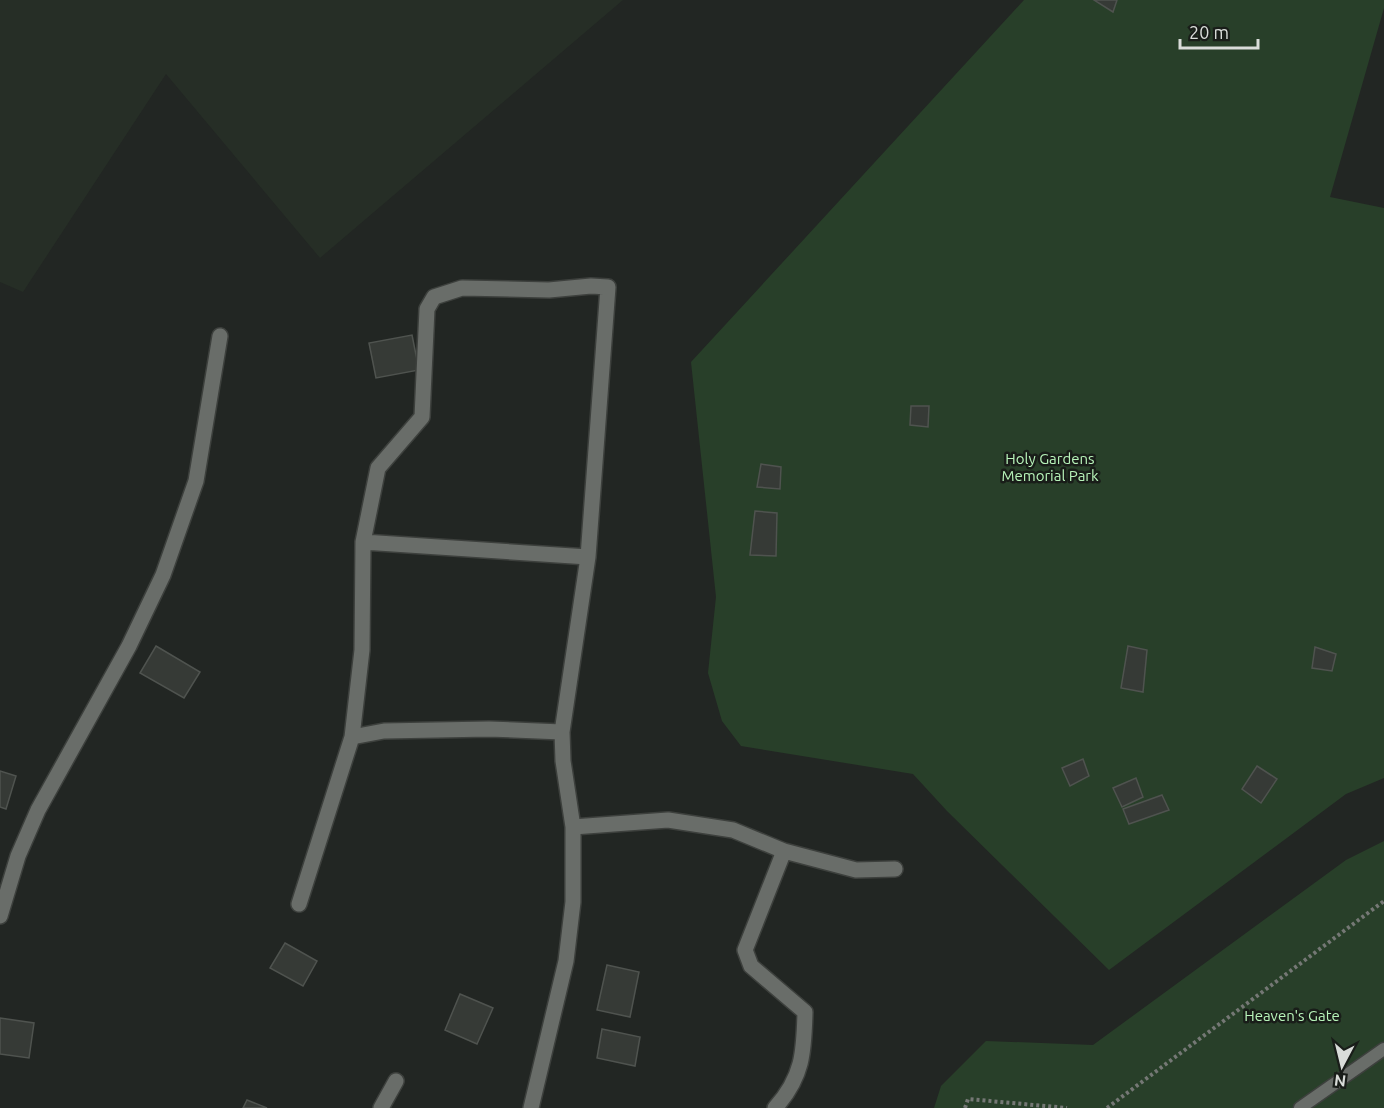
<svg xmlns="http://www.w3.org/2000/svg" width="1384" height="1108" viewBox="0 0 1384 1108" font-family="Ubuntu,sans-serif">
<rect width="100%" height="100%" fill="#222623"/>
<path fill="#262e26" d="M 0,0 L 623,0 L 320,258 L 166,74 L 23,292 L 0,282 Z"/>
<path fill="#283f29" d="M 1024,0 L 1384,0 L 1384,8 L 1330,197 L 1384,208 L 1384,778 L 1346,794 L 1109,970 L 947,811 L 913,774 L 741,746 L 722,721 L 708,673 L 716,597 L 691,362 Z
M 1384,841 L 1384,1108 L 934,1108 L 941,1086 L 986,1041 L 1093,1045 L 1346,860 Z"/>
<path fill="#363a36" stroke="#4f534f" stroke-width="1.5" d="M 1094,0 L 1117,0 L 1113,12 Z
M 412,335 L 419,370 L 376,378 L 369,343 Z
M 911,406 L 929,406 L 928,427 L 910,425 Z
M 761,464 L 781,467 L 780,489 L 757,487 Z
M 755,511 L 777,513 L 776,556 L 750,555 Z
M 156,646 L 200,672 L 184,698 L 140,673 Z
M 1128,646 L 1147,650 L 1143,692 L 1121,688 Z
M 1315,647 L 1336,654 L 1332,671 L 1312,668 Z
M 1083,759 L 1089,776 L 1070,786 L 1062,768 Z
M 1257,766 L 1277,779 L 1261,803 L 1242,789 Z
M 0,771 L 16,776 L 6,809 L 0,807 Z
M 1136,778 L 1143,797 L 1122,807 L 1113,788 Z
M 1162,795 L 1169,810 L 1129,824 L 1123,809 Z
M 285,943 L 317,961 L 303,986 L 270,968 Z
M 607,965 L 639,972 L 630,1017 L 597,1010 Z
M 460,994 L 493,1008 L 477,1044 L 445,1030 Z
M 0,1018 L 34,1023 L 29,1058 L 0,1054 Z
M 602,1029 L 640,1037 L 635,1066 L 597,1058 Z
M 247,1100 L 267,1108 L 243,1108 Z"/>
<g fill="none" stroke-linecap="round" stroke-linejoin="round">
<defs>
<path id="lane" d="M 1300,1108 L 1384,1049"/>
<path id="street" d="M 363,542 L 588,557
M 352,737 L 384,731 L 489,729 L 562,732
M 573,827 L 668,820 L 733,830 L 784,851 L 745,950 L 751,966 L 805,1012 C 804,1052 803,1077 775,1108
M 784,851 L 856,870 L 895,869
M 299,904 L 352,737 L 362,650 L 363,542 L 378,468 L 422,417 L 427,309 L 434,297 L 462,288 L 549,290 L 591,286 L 608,287 L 588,557 L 562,732 L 563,761 L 573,827 L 573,902 L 566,961 L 531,1108
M 0,916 L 18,856 L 38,810 L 129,646 L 163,575 L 196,481 L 220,336
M 381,1108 L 396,1081"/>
</defs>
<use href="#lane" stroke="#3d403d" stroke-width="15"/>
<use href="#street" stroke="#3d403d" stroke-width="18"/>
<path stroke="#757875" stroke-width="4" stroke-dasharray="3 3" stroke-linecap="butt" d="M 965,1108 L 968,1099 L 1067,1108
M 1107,1108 L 1384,901"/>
<use href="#lane" stroke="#696d69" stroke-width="12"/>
<use href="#street" stroke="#696d69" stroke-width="15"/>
</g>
<g text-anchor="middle" stroke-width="5" stroke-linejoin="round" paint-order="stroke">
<g font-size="15" fill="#b8f4ba" stroke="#191d19">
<text x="1050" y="464">Holy Gardens<tspan x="1050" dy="17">Memorial Park</tspan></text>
<text x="1292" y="1021">Heaven's Gate</text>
</g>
</g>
<g transform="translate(1342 1066) rotate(187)" stroke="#191d19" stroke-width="4.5" paint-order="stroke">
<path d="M0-4.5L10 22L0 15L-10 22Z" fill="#d9dcd9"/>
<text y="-9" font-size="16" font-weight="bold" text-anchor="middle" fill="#d9dcd9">N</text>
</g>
<path d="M1180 39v9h78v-9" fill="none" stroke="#d9dcd9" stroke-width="3"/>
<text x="1189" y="39" font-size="18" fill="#d9dcd9" stroke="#191d19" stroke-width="4.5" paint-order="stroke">20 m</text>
</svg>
